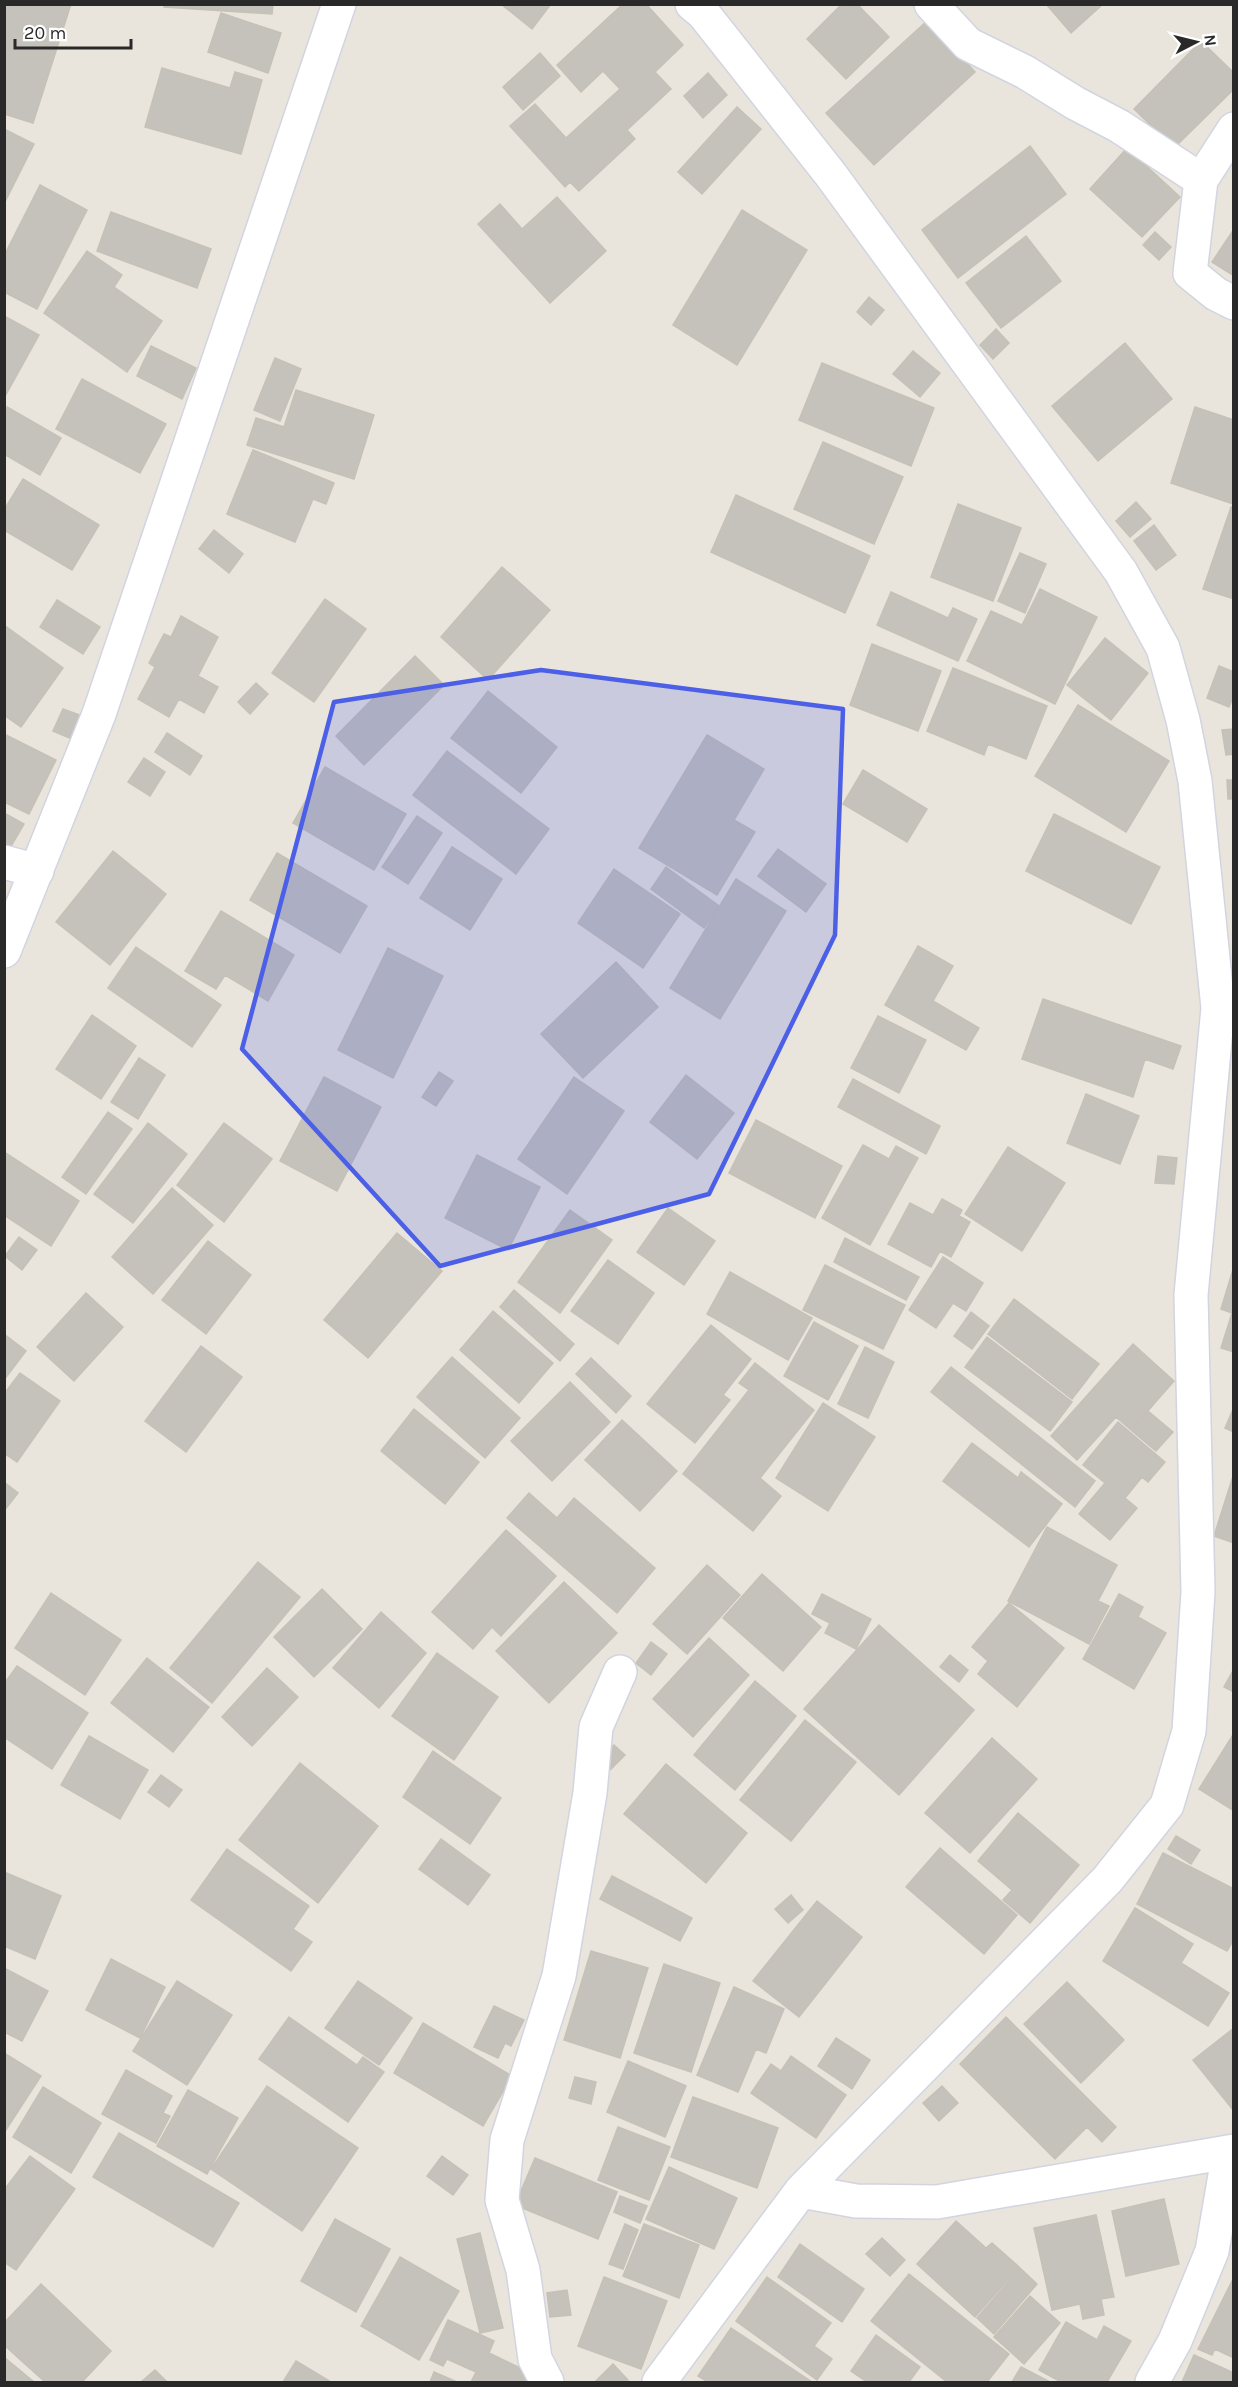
<svg xmlns="http://www.w3.org/2000/svg" width="1238" height="2387" viewBox="0 0 1238 2387" font-family="Karla,sans-serif">
<rect width="100%" height="100%" fill="#eae5dc"/>
<path fill="#c5c2bc" stroke="#c5c1b6" stroke-width="1.5" d="M 4,4 L 71,4 L 33,123 L 4,114 Z
M 164,4 L 273,4 L 272,14 L 164,7 Z
M 501,4 L 551,4 L 532,29 Z
M 623,4 L 646,4 L 683,45 L 655,72 L 671,89 L 627,130 L 635,139 L 579,191 L 570,182 L 565,187 L 510,126 L 535,104 L 566,138 L 620,89 L 603,71 L 581,92 L 557,65 Z
M 842,4 L 857,4 L 889,37 L 846,79 L 807,39 Z
M 1046,4 L 1103,4 L 1071,33 Z
M 221,13 L 281,33 L 268,73 L 208,52 Z
M 928,20 L 975,72 L 874,165 L 826,113 Z
M 1201,41 L 1234,73 L 1234,89 L 1174,148 L 1134,109 Z
M 540,53 L 560,76 L 523,110 L 503,87 Z
M 162,68 L 230,88 L 235,72 L 262,80 L 241,154 L 145,127 Z
M 708,73 L 727,95 L 703,118 L 684,96 Z
M 737,107 L 761,129 L 702,194 L 678,172 Z
M 4,129 L 34,144 L 4,204 Z
M 1030,146 L 1066,194 L 958,278 L 922,230 Z
M 1127,148 L 1180,197 L 1142,237 L 1090,189 Z
M 40,185 L 87,210 L 37,309 L 4,292 L 4,256 Z
M 557,197 L 606,251 L 550,303 L 478,224 L 500,204 L 522,229 Z
M 742,210 L 807,250 L 737,365 L 673,325 Z
M 111,212 L 211,249 L 197,288 L 97,251 Z
M 1234,229 L 1234,276 L 1212,262 Z
M 1155,232 L 1171,247 L 1159,260 L 1143,245 Z
M 1026,236 L 1061,281 L 1001,328 L 966,283 Z
M 87,251 L 122,275 L 114,287 L 162,321 L 127,372 L 44,313 Z
M 869,297 L 884,310 L 871,325 L 857,312 Z
M 4,316 L 39,335 L 4,398 Z
M 996,329 L 1009,343 L 993,359 L 980,345 Z
M 1125,343 L 1172,399 L 1098,461 L 1052,406 Z
M 151,346 L 196,368 L 182,399 L 137,376 Z
M 913,351 L 940,373 L 920,397 L 893,374 Z
M 275,358 L 301,369 L 280,421 L 254,410 Z
M 822,363 L 934,408 L 911,466 L 799,420 Z
M 82,379 L 166,424 L 140,473 L 56,429 Z
M 296,390 L 374,415 L 354,479 L 247,445 L 256,418 L 284,427 Z
M 7,407 L 61,438 L 40,475 L 4,454 Z
M 1195,407 L 1234,420 L 1233,504 L 1171,483 Z
M 823,442 L 903,477 L 874,544 L 794,509 Z
M 253,450 L 334,483 L 326,504 L 313,499 L 295,542 L 227,514 Z
M 23,479 L 99,525 L 72,570 L 4,530 L 4,510 Z
M 736,495 L 870,556 L 845,613 L 711,552 Z
M 1136,502 L 1151,519 L 1130,537 L 1116,521 Z
M 958,504 L 1021,528 L 993,601 L 931,577 Z
M 1231,507 L 1234,508 L 1234,599 L 1203,589 Z
M 1154,525 L 1176,555 L 1156,570 L 1134,541 Z
M 214,530 L 243,554 L 229,573 L 199,549 Z
M 1020,553 L 1046,564 L 1025,613 L 998,601 Z
M 502,567 L 550,610 L 488,680 L 441,637 Z
M 1040,589 L 1097,617 L 1055,704 L 967,661 L 991,611 L 1022,625 Z
M 891,592 L 948,618 L 953,608 L 977,619 L 958,661 L 877,625 Z
M 325,599 L 366,629 L 314,702 L 272,673 Z
M 57,600 L 100,627 L 83,654 L 40,627 Z
M 181,616 L 218,637 L 198,676 L 218,687 L 204,713 L 179,699 L 169,717 L 138,699 L 155,667 L 149,663 L 164,634 L 171,637 Z
M 4,625 L 63,668 L 21,727 L 4,715 Z
M 1105,638 L 1148,673 L 1111,720 L 1067,685 Z
M 872,644 L 941,671 L 918,731 L 850,705 Z
M 415,656 L 444,685 L 364,765 L 336,736 Z
M 1219,666 L 1234,672 L 1234,695 L 1229,707 L 1207,698 Z
M 953,668 L 1047,706 L 1026,759 L 988,744 L 984,755 L 927,731 Z
M 256,683 L 268,694 L 250,714 L 238,702 Z
M 488,691 L 557,747 L 521,793 L 451,738 Z
M 1078,705 L 1169,761 L 1126,832 L 1035,776 Z
M 63,709 L 82,716 L 72,739 L 53,731 Z
M 1234,729 L 1234,754 L 1226,755 L 1222,730 Z
M 167,733 L 202,756 L 190,775 L 155,752 Z
M 4,734 L 56,760 L 29,814 L 4,802 Z
M 707,735 L 764,769 L 734,820 L 755,832 L 717,895 L 639,848 Z
M 447,751 L 549,829 L 516,874 L 413,795 Z
M 144,758 L 165,772 L 150,796 L 128,782 Z
M 325,767 L 406,814 L 374,870 L 293,823 Z
M 863,770 L 927,809 L 907,842 L 843,804 Z
M 1227,780 L 1234,780 L 1234,799 L 1228,799 Z
M 4,813 L 24,824 L 6,855 L 4,854 Z
M 1054,814 L 1160,867 L 1131,924 L 1026,871 Z
M 417,816 L 442,833 L 408,884 L 382,867 Z
M 452,847 L 502,879 L 470,930 L 420,898 Z
M 778,849 L 826,884 L 806,912 L 758,876 Z
M 113,851 L 166,894 L 110,965 L 56,922 Z
M 277,853 L 367,906 L 340,953 L 250,900 Z
M 666,867 L 719,906 L 704,928 L 651,889 Z
M 614,869 L 680,914 L 643,968 L 578,923 Z
M 736,879 L 786,911 L 720,1019 L 670,988 Z
M 221,911 L 294,955 L 268,1001 L 225,975 L 216,989 L 185,971 Z
M 918,946 L 953,966 L 933,1001 L 979,1028 L 966,1050 L 885,1005 Z
M 136,947 L 221,1005 L 192,1047 L 108,988 Z
M 388,948 L 443,976 L 393,1078 L 338,1050 Z
M 616,962 L 658,1007 L 583,1078 L 541,1034 Z
M 1043,999 L 1181,1046 L 1173,1069 L 1145,1059 L 1133,1097 L 1022,1059 Z
M 92,1015 L 136,1046 L 101,1099 L 56,1069 Z
M 878,1016 L 926,1040 L 899,1093 L 851,1068 Z
M 139,1058 L 165,1075 L 138,1119 L 111,1102 Z
M 439,1072 L 453,1081 L 436,1106 L 422,1097 Z
M 686,1075 L 734,1113 L 697,1159 L 650,1122 Z
M 324,1077 L 381,1107 L 337,1191 L 280,1161 Z
M 574,1077 L 624,1111 L 567,1194 L 518,1159 Z
M 853,1079 L 940,1126 L 926,1154 L 838,1107 Z
M 1086,1094 L 1139,1116 L 1120,1164 L 1067,1143 Z
M 108,1112 L 132,1129 L 86,1194 L 62,1177 Z
M 756,1120 L 842,1166 L 815,1218 L 729,1173 Z
M 148,1123 L 187,1154 L 133,1223 L 94,1194 Z
M 224,1123 L 272,1159 L 224,1222 L 177,1185 Z
M 863,1145 L 889,1159 L 896,1146 L 918,1158 L 870,1245 L 822,1218 Z
M 1008,1147 L 1065,1183 L 1022,1251 L 965,1214 Z
M 4,1152 L 79,1201 L 51,1246 L 4,1215 Z
M 477,1155 L 540,1187 L 508,1250 L 445,1218 Z
M 1158,1156 L 1177,1158 L 1174,1184 L 1155,1183 Z
M 172,1188 L 213,1225 L 153,1294 L 112,1257 Z
M 942,1199 L 962,1210 L 959,1216 L 970,1222 L 951,1257 L 940,1251 L 931,1267 L 888,1244 L 910,1203 L 933,1215 Z
M 668,1208 L 715,1241 L 684,1285 L 637,1252 Z
M 570,1210 L 612,1240 L 560,1313 L 518,1282 Z
M 397,1233 L 442,1271 L 368,1358 L 324,1320 Z
M 19,1237 L 37,1250 L 22,1270 L 5,1256 Z
M 845,1238 L 919,1277 L 906,1300 L 834,1262 Z
M 208,1241 L 251,1275 L 206,1334 L 162,1300 Z
M 943,1257 L 983,1283 L 966,1311 L 953,1303 L 936,1328 L 909,1310 Z
M 608,1260 L 654,1293 L 618,1344 L 571,1311 Z
M 825,1265 L 905,1305 L 883,1349 L 803,1310 Z
M 1234,1266 L 1234,1352 L 1221,1348 L 1232,1313 L 1221,1309 Z
M 730,1272 L 812,1318 L 788,1360 L 707,1314 Z
M 514,1290 L 574,1344 L 560,1361 L 500,1307 Z
M 86,1293 L 123,1327 L 74,1381 L 37,1347 Z
M 1014,1299 L 1099,1364 L 1072,1399 L 988,1334 Z
M 493,1311 L 553,1363 L 519,1403 L 460,1350 Z
M 971,1312 L 989,1326 L 972,1349 L 954,1336 Z
M 814,1322 L 858,1346 L 828,1400 L 784,1376 Z
M 711,1325 L 751,1359 L 723,1395 L 730,1400 L 695,1443 L 647,1404 Z
M 4,1334 L 26,1351 L 4,1380 Z
M 987,1337 L 1072,1402 L 1050,1431 L 965,1367 Z
M 1133,1344 L 1174,1381 L 1131,1430 L 1116,1417 L 1077,1460 L 1051,1436 Z
M 201,1346 L 242,1377 L 186,1452 L 145,1421 Z
M 865,1347 L 894,1362 L 868,1418 L 838,1404 Z
M 452,1357 L 520,1418 L 485,1458 L 417,1397 Z
M 591,1358 L 631,1396 L 616,1413 L 576,1374 Z
M 755,1363 L 814,1410 L 760,1478 L 781,1496 L 753,1531 L 683,1474 L 749,1390 L 739,1383 Z
M 951,1367 L 1095,1481 L 1075,1507 L 931,1392 Z
M 20,1373 L 60,1401 L 17,1462 L 4,1453 L 4,1394 Z
M 570,1382 L 610,1422 L 552,1481 L 511,1441 Z
M 823,1403 L 875,1437 L 828,1511 L 776,1478 Z
M 1234,1407 L 1234,1432 L 1225,1428 Z
M 414,1409 L 479,1462 L 445,1504 L 381,1451 Z
M 1148,1411 L 1173,1432 L 1156,1451 L 1132,1431 Z
M 622,1420 L 677,1471 L 640,1511 L 585,1460 Z
M 1118,1422 L 1165,1462 L 1148,1482 L 1142,1477 L 1125,1498 L 1137,1508 L 1110,1540 L 1079,1514 L 1105,1483 L 1083,1465 Z
M 972,1443 L 1018,1478 L 1021,1472 L 1062,1504 L 1029,1547 L 943,1481 Z
M 1234,1473 L 1234,1543 L 1214,1536 Z
M 4,1482 L 18,1493 L 4,1511 Z
M 529,1493 L 557,1518 L 574,1498 L 655,1568 L 617,1613 L 507,1518 Z
M 1047,1527 L 1117,1565 L 1098,1601 L 1109,1606 L 1089,1644 L 1008,1601 Z
M 506,1530 L 556,1576 L 501,1636 L 492,1627 L 473,1649 L 432,1612 Z
M 258,1562 L 300,1597 L 212,1703 L 170,1668 Z
M 707,1565 L 740,1595 L 687,1654 L 653,1624 Z
M 762,1574 L 821,1627 L 783,1671 L 723,1618 Z
M 564,1582 L 617,1633 L 549,1703 L 496,1651 Z
M 322,1589 L 362,1629 L 314,1677 L 274,1637 Z
M 51,1593 L 121,1640 L 85,1695 L 15,1648 Z
M 822,1594 L 871,1619 L 856,1649 L 825,1633 L 830,1623 L 812,1614 Z
M 1119,1594 L 1143,1607 L 1138,1617 L 1166,1633 L 1134,1689 L 1083,1659 Z
M 1009,1603 L 1064,1648 L 1017,1707 L 978,1674 L 988,1661 L 972,1647 Z
M 381,1612 L 426,1653 L 379,1708 L 333,1668 Z
M 879,1625 L 974,1710 L 899,1795 L 804,1709 Z
M 709,1638 L 749,1675 L 693,1737 L 653,1699 Z
M 651,1642 L 667,1654 L 651,1675 L 636,1663 Z
M 437,1653 L 498,1697 L 454,1760 L 392,1716 Z
M 950,1655 L 968,1670 L 959,1682 L 940,1667 Z
M 147,1658 L 209,1707 L 173,1752 L 111,1703 Z
M 17,1666 L 88,1713 L 52,1769 L 4,1737 L 4,1684 Z
M 267,1668 L 298,1697 L 252,1746 L 222,1717 Z
M 1234,1669 L 1234,1692 L 1224,1687 Z
M 755,1681 L 796,1716 L 735,1790 L 694,1755 Z
M 805,1720 L 856,1762 L 791,1841 L 740,1800 Z
M 1234,1733 L 1234,1811 L 1199,1789 Z
M 89,1736 L 148,1770 L 120,1819 L 61,1785 Z
M 992,1738 L 1037,1779 L 970,1853 L 925,1813 Z
M 614,1745 L 625,1755 L 610,1770 L 600,1760 Z
M 433,1751 L 501,1798 L 470,1844 L 403,1797 Z
M 300,1763 L 378,1826 L 318,1903 L 239,1840 Z
M 666,1764 L 747,1833 L 706,1883 L 624,1814 Z
M 161,1775 L 182,1790 L 169,1807 L 148,1792 Z
M 1018,1813 L 1079,1865 L 1030,1923 L 1003,1900 L 1012,1890 L 978,1861 Z
M 1176,1836 L 1200,1850 L 1191,1864 L 1168,1849 Z
M 441,1839 L 490,1875 L 468,1905 L 419,1869 Z
M 940,1848 L 1017,1915 L 984,1954 L 906,1887 Z
M 227,1849 L 309,1906 L 293,1929 L 312,1942 L 291,1971 L 191,1900 Z
M 1163,1853 L 1234,1889 L 1234,1939 L 1227,1951 L 1137,1904 Z
M 4,1872 L 61,1896 L 35,1959 L 4,1946 Z
M 612,1876 L 692,1918 L 680,1941 L 600,1899 Z
M 791,1895 L 803,1910 L 788,1923 L 775,1909 Z
M 817,1901 L 862,1937 L 799,2017 L 753,1981 Z
M 1135,1908 L 1193,1944 L 1181,1963 L 1229,1993 L 1208,2026 L 1103,1961 Z
M 591,1951 L 648,1968 L 620,2058 L 564,2040 Z
M 111,1959 L 165,1987 L 140,2038 L 86,2010 Z
M 664,1964 L 720,1983 L 691,2072 L 634,2053 Z
M 4,1968 L 48,1991 L 22,2041 L 4,2032 Z
M 177,1981 L 232,2015 L 187,2085 L 133,2051 Z
M 358,1981 L 412,2018 L 379,2065 L 325,2028 Z
M 1067,1982 L 1124,2040 L 1081,2083 L 1024,2024 Z
M 734,1987 L 784,2009 L 766,2053 L 756,2049 L 738,2092 L 697,2075 Z
M 494,2006 L 524,2020 L 511,2046 L 505,2043 L 498,2058 L 474,2047 Z
M 289,2017 L 357,2065 L 363,2057 L 384,2072 L 348,2122 L 259,2059 Z
M 1006,2017 L 1116,2127 L 1102,2142 L 1087,2127 L 1055,2159 L 960,2064 Z
M 423,2023 L 512,2076 L 483,2126 L 394,2073 Z
M 1234,2028 L 1234,2111 L 1193,2060 Z
M 836,2038 L 870,2060 L 852,2089 L 818,2066 Z
M 4,2053 L 41,2076 L 4,2133 Z
M 791,2056 L 846,2095 L 816,2138 L 751,2093 L 771,2064 L 781,2071 Z
M 628,2061 L 686,2086 L 665,2137 L 607,2112 Z
M 126,2070 L 172,2096 L 163,2113 L 170,2116 L 156,2143 L 102,2114 Z
M 575,2077 L 596,2082 L 591,2104 L 569,2098 Z
M 267,2086 L 358,2148 L 302,2231 L 211,2169 Z
M 942,2086 L 958,2103 L 939,2121 L 923,2103 Z
M 43,2087 L 101,2123 L 71,2173 L 13,2137 Z
M 188,2090 L 238,2118 L 207,2174 L 157,2146 Z
M 693,2097 L 778,2128 L 757,2188 L 671,2157 Z
M 618,2127 L 670,2147 L 649,2200 L 598,2180 Z
M 119,2133 L 239,2203 L 213,2247 L 93,2177 Z
M 30,2156 L 75,2189 L 16,2270 L 4,2262 L 4,2190 Z
M 442,2156 L 468,2175 L 453,2195 L 427,2176 Z
M 535,2158 L 617,2192 L 598,2239 L 515,2205 Z
M 669,2167 L 737,2198 L 714,2249 L 646,2219 Z
M 620,2196 L 647,2206 L 640,2223 L 614,2212 Z
M 1164,2199 L 1179,2264 L 1126,2276 L 1112,2211 Z
M 1096,2215 L 1114,2297 L 1101,2299 L 1104,2315 L 1083,2319 L 1080,2304 L 1052,2310 L 1034,2228 Z
M 335,2219 L 390,2249 L 356,2312 L 301,2281 Z
M 956,2221 L 986,2248 L 992,2243 L 1019,2267 L 975,2317 L 917,2264 Z
M 625,2224 L 638,2230 L 623,2269 L 609,2264 Z
M 644,2224 L 699,2245 L 679,2298 L 623,2276 Z
M 480,2233 L 503,2328 L 480,2333 L 457,2239 Z
M 882,2238 L 905,2260 L 890,2276 L 866,2254 Z
M 800,2244 L 864,2289 L 842,2322 L 778,2277 Z
M 400,2257 L 459,2291 L 419,2360 L 361,2326 Z
M 1020,2268 L 1037,2284 L 994,2334 L 977,2318 Z
M 909,2274 L 1009,2354 L 987,2382 L 947,2382 L 871,2321 Z
M 604,2277 L 667,2301 L 641,2369 L 578,2346 Z
M 767,2277 L 831,2323 L 814,2346 L 832,2359 L 817,2380 L 736,2321 Z
M 1234,2277 L 1234,2358 L 1215,2349 L 1212,2355 L 1198,2349 Z
M 41,2284 L 111,2351 L 82,2382 L 45,2382 L 4,2345 L 4,2323 Z
M 567,2290 L 571,2315 L 550,2317 L 547,2293 Z
M 1030,2296 L 1060,2323 L 1024,2364 L 994,2337 Z
M 448,2320 L 494,2341 L 489,2353 L 537,2376 L 534,2382 L 471,2382 L 476,2372 L 447,2359 L 443,2366 L 430,2360 Z
M 1066,2322 L 1097,2340 L 1104,2326 L 1131,2341 L 1107,2382 L 1061,2382 L 1039,2370 Z
M 731,2328 L 812,2382 L 708,2382 L 698,2376 Z
M 876,2335 L 920,2367 L 909,2382 L 867,2382 L 851,2371 Z
M 1194,2355 L 1234,2373 L 1234,2382 L 1182,2382 Z
M 4,2357 L 34,2382 L 4,2382 Z
M 296,2361 L 331,2382 L 283,2382 Z
M 613,2364 L 628,2380 L 595,2382 Z
M 1021,2367 L 1050,2382 L 1012,2382 Z
M 155,2370 L 167,2382 L 141,2382 Z
M 434,2372 L 457,2382 L 430,2382 Z"/>
<g fill="none" stroke-linecap="round" stroke-linejoin="round">
<defs>
<path id="minor" d="M 931,4 L 968,44 L 1025,72 L 1075,103 L 1119,126 L 1201,180
M 1234,129 L 1201,180 L 1190,273 L 1216,294 L 1234,303
M 4,862 L 37,871
M 4,951 L 99,714 L 339,4
M 801,2191 L 856,2201 L 937,2202 L 1234,2151
M 547,2382 L 535,2359 L 523,2270 L 502,2200 L 507,2140 L 559,1976 L 590,1793 L 596,1727 L 620,1672
M 659,2382 L 801,2191 L 1107,1880 L 1167,1805 L 1189,1731 L 1198,1592 L 1191,1295 L 1218,1008 L 1195,781 L 1183,720 L 1163,648 L 1121,572 L 831,175 L 703,13 L 692,4
M 1152,2382 L 1175,2341 L 1212,2251 L 1229,2152"/>
</defs>
<use href="#minor" stroke="#d2d4e0" stroke-width="36"/>
<use href="#minor" stroke="#fff" stroke-width="33"/>
</g>
<path fill="#4c5fe7" fill-opacity="0.2" stroke="#4c5fe7" stroke-width="4.5" stroke-linejoin="round" d="M 541,670 L 843,709 L 835,935 L 709,1194 L 440,1266 L 242,1049 L 334,702 Z"/>
<rect width="1238" height="2387" fill="none" stroke="#292929" stroke-width="12"/>
<g transform="translate(1196 42) rotate(83)" stroke="#ffffff" stroke-width="4.5" paint-order="stroke">
<path d="M0-4.5L10 22L0 15L-10 22Z" fill="#292929"/>
<text y="-9" font-size="16" font-weight="bold" text-anchor="middle" fill="#292929">N</text>
</g>
<path d="M15 39v9h116v-9" fill="none" stroke="#292929" stroke-width="3"/>
<text x="24" y="39" font-size="18" fill="#292929" stroke="#ffffff" stroke-width="4.5" paint-order="stroke">20 m</text>
</svg>
